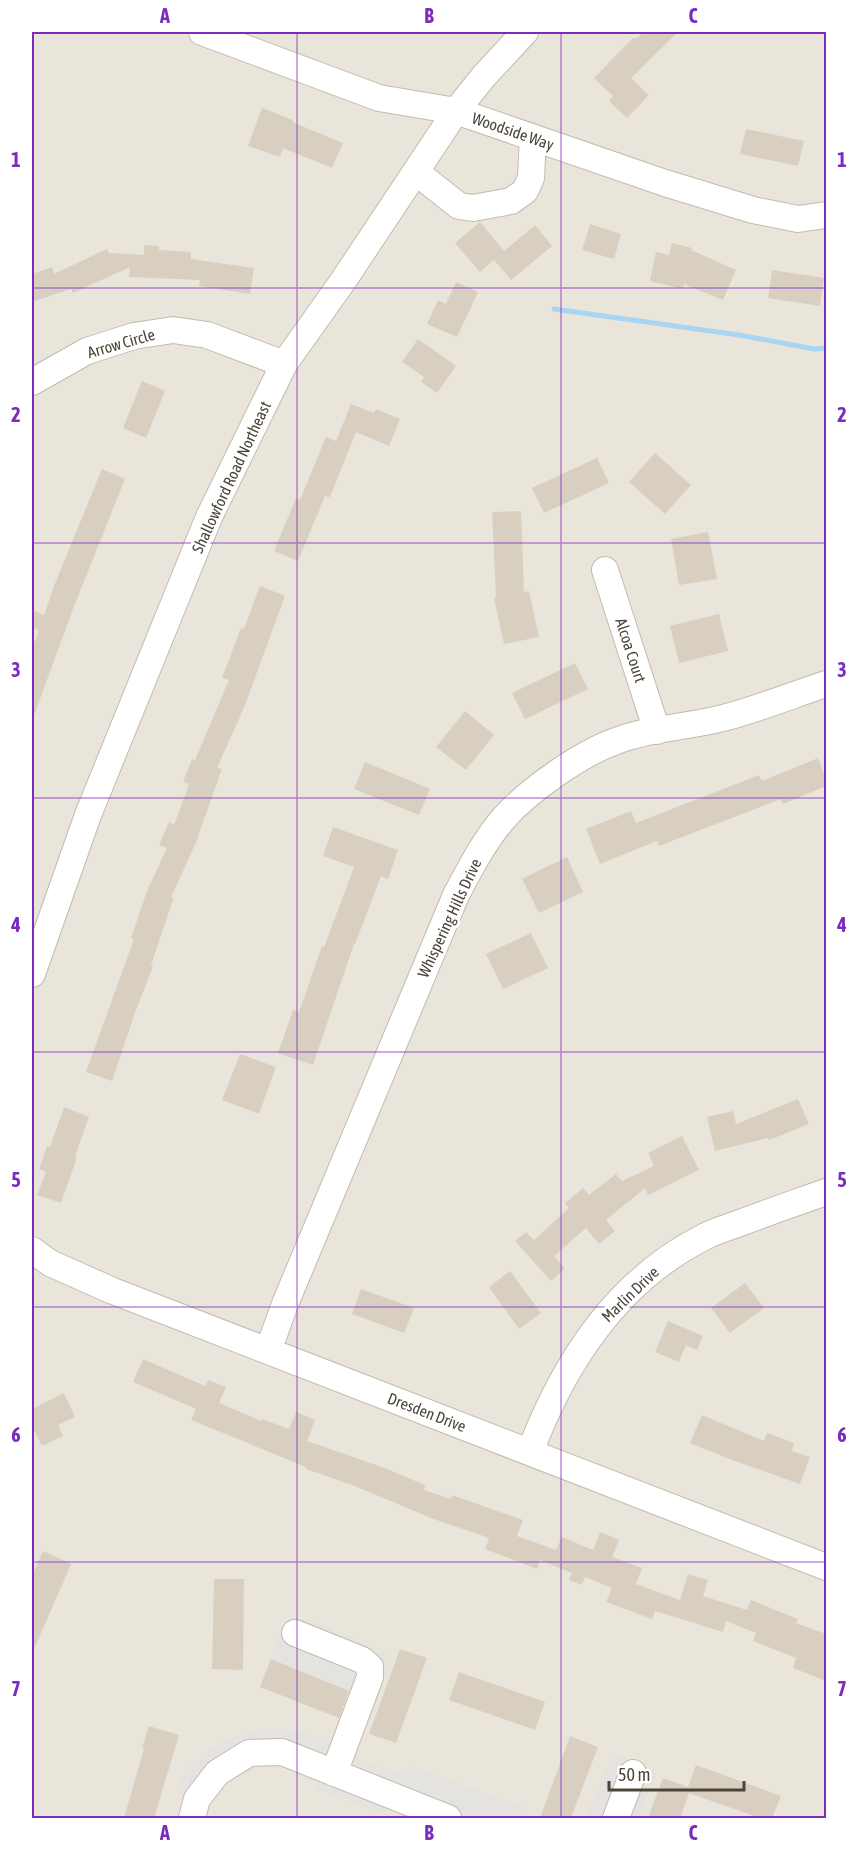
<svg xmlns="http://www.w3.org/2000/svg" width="858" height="1850" viewBox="0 0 858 1850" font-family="'Asap Condensed',sans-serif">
<rect width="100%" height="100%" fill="#f6f3ec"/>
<path fill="#eae5da" d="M 32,32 L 826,32 L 826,1818 L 32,1818 Z"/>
<path fill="#e5e3e0" d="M 297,1618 L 325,1626 L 388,1655 L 359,1727 L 354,1754 L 359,1761 L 400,1773 L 411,1767 L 522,1805 L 519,1818 L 457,1818 L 392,1799 L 384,1814 L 316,1789 L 318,1771 L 287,1762 L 262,1767 L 237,1776 L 214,1793 L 198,1818 L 177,1818 L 185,1796 L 182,1790 L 176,1786 L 189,1768 L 209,1750 L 228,1739 L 254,1730 L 275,1728 L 293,1731 L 313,1737 L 326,1738 L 342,1735 L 356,1694 L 271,1657 L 282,1626 Z
M 613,1754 L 657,1771 L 638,1818 L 585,1818 Z"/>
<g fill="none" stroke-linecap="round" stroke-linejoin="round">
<path stroke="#a9d4f2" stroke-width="5" d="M 554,309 L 739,335 L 814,349 L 826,348"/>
</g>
<path fill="#d8cfc1" d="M 644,32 L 678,32 L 631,78 L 649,95 L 627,118 L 609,101 L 613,96 L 594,78 L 634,37 L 636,39 Z
M 262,108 L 293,120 L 292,122 L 343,143 L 332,168 L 283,148 L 280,157 L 248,146 Z
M 746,129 L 804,141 L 798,166 L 740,154 Z
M 480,222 L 504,251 L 535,225 L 552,246 L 511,280 L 494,260 L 480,272 L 455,243 Z
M 590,224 L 621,234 L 614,259 L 582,250 Z
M 672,243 L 692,248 L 691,250 L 736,270 L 723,300 L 684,284 L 683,289 L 650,281 L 656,252 L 669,255 Z
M 144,245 L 159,246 L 159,250 L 191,252 L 191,259 L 254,268 L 250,294 L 199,286 L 200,280 L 129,277 L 130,267 L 73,293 L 71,289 L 32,302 L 32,274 L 52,267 L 54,274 L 107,249 L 109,253 L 144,255 Z
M 772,270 L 824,278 L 820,306 L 768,298 Z
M 456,282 L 478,292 L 457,337 L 427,324 L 438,300 L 446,304 Z
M 418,339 L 456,366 L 437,393 L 421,382 L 424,377 L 402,362 Z
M 142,381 L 165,391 L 146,438 L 123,428 Z
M 351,404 L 374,413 L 376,409 L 400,419 L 389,446 L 356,432 L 330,497 L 325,496 L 298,561 L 274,551 L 296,498 L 300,500 L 326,437 L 336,441 Z
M 655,453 L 691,485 L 665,514 L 629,482 Z
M 597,458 L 609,483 L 544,513 L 532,488 Z
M 102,469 L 125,479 L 73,609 L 33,718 L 32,718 L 32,649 L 39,630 L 32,627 L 32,621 L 35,611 L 44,615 L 54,586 Z
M 521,511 L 524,592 L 529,591 L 539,637 L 504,644 L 494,598 L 496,597 L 492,512 Z
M 708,532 L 717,579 L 679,585 L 671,539 Z
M 260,586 L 285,596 L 245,705 L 217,768 L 222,769 L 198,836 L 199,836 L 171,897 L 174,897 L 151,965 L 153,966 L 135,1013 L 112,1081 L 86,1072 L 134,939 L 131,938 L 147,891 L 167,848 L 159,845 L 169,822 L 174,825 L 189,784 L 183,782 L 192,759 L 195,760 L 229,680 L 222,678 L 241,628 L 244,629 Z
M 719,614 L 728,651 L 679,663 L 670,626 Z
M 575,663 L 588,689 L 525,719 L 512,693 Z
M 465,711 L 494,735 L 466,770 L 436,747 Z
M 818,758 L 826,779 L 826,786 L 783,804 L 781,799 L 659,846 L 657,841 L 600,864 L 586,829 L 631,811 L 636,823 L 759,775 L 762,781 Z
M 365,762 L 430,789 L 419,815 L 354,789 Z
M 333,827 L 398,850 L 388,879 L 381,876 L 355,944 L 354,944 L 313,1065 L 278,1053 L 293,1010 L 299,1012 L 322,946 L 324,947 L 354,867 L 323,856 Z
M 567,857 L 583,892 L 539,913 L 522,879 Z
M 531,933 L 548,968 L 503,989 L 486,954 Z
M 240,1054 L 276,1067 L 259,1114 L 222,1100 Z
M 798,1099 L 809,1124 L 769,1140 L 768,1138 L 715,1151 L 707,1117 L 733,1111 L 736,1124 Z
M 64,1107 L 89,1117 L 75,1156 L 77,1157 L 61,1203 L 37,1195 L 46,1172 L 39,1169 L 47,1146 L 50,1147 Z
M 682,1136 L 699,1170 L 648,1195 L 645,1188 L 606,1220 L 615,1231 L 599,1244 L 586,1228 L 554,1256 L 565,1269 L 551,1281 L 515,1241 L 526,1232 L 534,1240 L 569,1208 L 565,1203 L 583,1188 L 589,1195 L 616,1174 L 622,1181 L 654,1166 L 648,1153 Z
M 510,1271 L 541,1313 L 519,1329 L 489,1287 Z
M 745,1283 L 764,1308 L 730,1333 L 711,1308 Z
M 361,1289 L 414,1308 L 404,1333 L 352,1314 Z
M 668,1321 L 703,1336 L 697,1350 L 686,1345 L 679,1362 L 655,1352 Z
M 143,1359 L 205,1386 L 208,1380 L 226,1387 L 219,1403 L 261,1421 L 262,1419 L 289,1429 L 296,1412 L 315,1420 L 307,1441 L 382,1467 L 425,1485 L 424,1490 L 451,1499 L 452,1495 L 523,1520 L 517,1536 L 556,1550 L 562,1537 L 593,1550 L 600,1532 L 619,1540 L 612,1557 L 642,1568 L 636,1584 L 680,1600 L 688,1574 L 708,1580 L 703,1596 L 747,1610 L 751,1600 L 798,1619 L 796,1623 L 826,1634 L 826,1681 L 793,1668 L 796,1658 L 753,1641 L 756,1633 L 726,1621 L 723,1632 L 655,1611 L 652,1619 L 606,1602 L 612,1588 L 585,1577 L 582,1585 L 569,1580 L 572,1573 L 540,1560 L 537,1569 L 485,1549 L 489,1538 L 431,1518 L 355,1486 L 306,1469 L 306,1467 L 191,1420 L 196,1409 L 133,1382 Z
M 64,1393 L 75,1417 L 58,1425 L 63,1436 L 42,1446 L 32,1426 L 32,1409 Z
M 702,1415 L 764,1441 L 767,1433 L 794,1443 L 792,1451 L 810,1457 L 800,1484 L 732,1460 L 690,1443 Z
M 43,1551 L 71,1564 L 32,1654 L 32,1576 Z
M 214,1579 L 244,1579 L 243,1670 L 212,1669 Z
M 400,1649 L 427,1658 L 396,1743 L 369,1734 Z
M 271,1659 L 349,1691 L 339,1718 L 260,1687 Z
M 459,1672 L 545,1702 L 535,1730 L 449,1700 Z
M 149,1726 L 179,1735 L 154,1818 L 124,1818 L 144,1749 L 142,1748 Z
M 570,1736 L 598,1747 L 571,1818 L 540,1818 Z
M 696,1765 L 781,1796 L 772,1818 L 760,1818 L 689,1793 L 680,1818 L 648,1818 L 663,1778 L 688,1787 Z"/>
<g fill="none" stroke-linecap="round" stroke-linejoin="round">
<defs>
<path id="minor" d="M 202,32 L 379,98 L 456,111 L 665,183 L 753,210 L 798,219 L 826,215
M 416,172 L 459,206 L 473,208 L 511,201 L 525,191 L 531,178 L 533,138
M 32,382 L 87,351 L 134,336 L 173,330 L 207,335 L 284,364
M 605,570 L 657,731
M 32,974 L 88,815 L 209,517 L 284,364 L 343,281 L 456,111 L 484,76 L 525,32
M 32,1250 L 50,1263 L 113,1291 L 826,1567
M 268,1351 L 285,1304 L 456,895 C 470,869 484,841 504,818 C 529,790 580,754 616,741 C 650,728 688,727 723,718 C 758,709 792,695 826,684
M 530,1452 C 564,1362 617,1280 706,1236 C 716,1231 729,1227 740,1223 C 769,1212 798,1202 826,1192
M 295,1633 L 362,1660 L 370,1667 L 370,1677 L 334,1773
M 192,1818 L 197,1799 L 217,1773 L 249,1753 L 282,1752 L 448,1818
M 616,1818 L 633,1773"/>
</defs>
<use href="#minor" stroke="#c2bbae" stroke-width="28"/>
<use href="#minor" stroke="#fff" stroke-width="26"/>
</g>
<path fill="none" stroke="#7b2cbf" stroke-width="1.5" stroke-opacity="0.55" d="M 297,32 L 297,1818M 561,32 L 561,1818M 32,288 L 826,288M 32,543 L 826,543M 32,798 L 826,798M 32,1052 L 826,1052M 32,1307 L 826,1307M 32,1562 L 826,1562"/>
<g text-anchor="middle" stroke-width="6" stroke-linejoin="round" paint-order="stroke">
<g font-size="16" fill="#4b4439" stroke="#fff">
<text transform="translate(513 131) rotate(19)" y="6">Woodside Way</text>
<text transform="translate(121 343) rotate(-16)" y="6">Arrow Circle</text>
<text transform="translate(231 477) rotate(-65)" y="6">Shallowford Road Northeast</text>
<text transform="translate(631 650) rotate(72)" y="6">Alcoa Court</text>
<text transform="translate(449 918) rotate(-65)" y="6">Whispering Hills Drive</text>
<text transform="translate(630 1294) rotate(-44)" y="6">Marlin Drive</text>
<text transform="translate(427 1412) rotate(21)" y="6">Dresden Drive</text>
</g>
</g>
<rect width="858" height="1850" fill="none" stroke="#ffffff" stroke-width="66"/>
<path d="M609 1781v9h135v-9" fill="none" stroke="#4b4439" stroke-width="3"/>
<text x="618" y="1781" font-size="18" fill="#4b4439" stroke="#ffffff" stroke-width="4.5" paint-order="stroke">50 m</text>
<rect x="33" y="33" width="792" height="1784" fill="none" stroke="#7b2cbf" stroke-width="2"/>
<g font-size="20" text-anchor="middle" font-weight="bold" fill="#7b2cbf">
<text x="165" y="23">A</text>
<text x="429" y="23">B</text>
<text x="693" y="23">C</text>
<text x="16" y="167">1</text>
<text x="842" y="167">1</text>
<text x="16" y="422">2</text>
<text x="842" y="422">2</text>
<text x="16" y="677">3</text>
<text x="842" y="677">3</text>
<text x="16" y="932">4</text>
<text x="842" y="932">4</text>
<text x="16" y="1187">5</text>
<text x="842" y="1187">5</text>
<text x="16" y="1442">6</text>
<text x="842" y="1442">6</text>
<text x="16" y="1696">7</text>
<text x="842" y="1696">7</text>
<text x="165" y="1840">A</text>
<text x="429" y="1840">B</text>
<text x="693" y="1840">C</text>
</g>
</svg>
